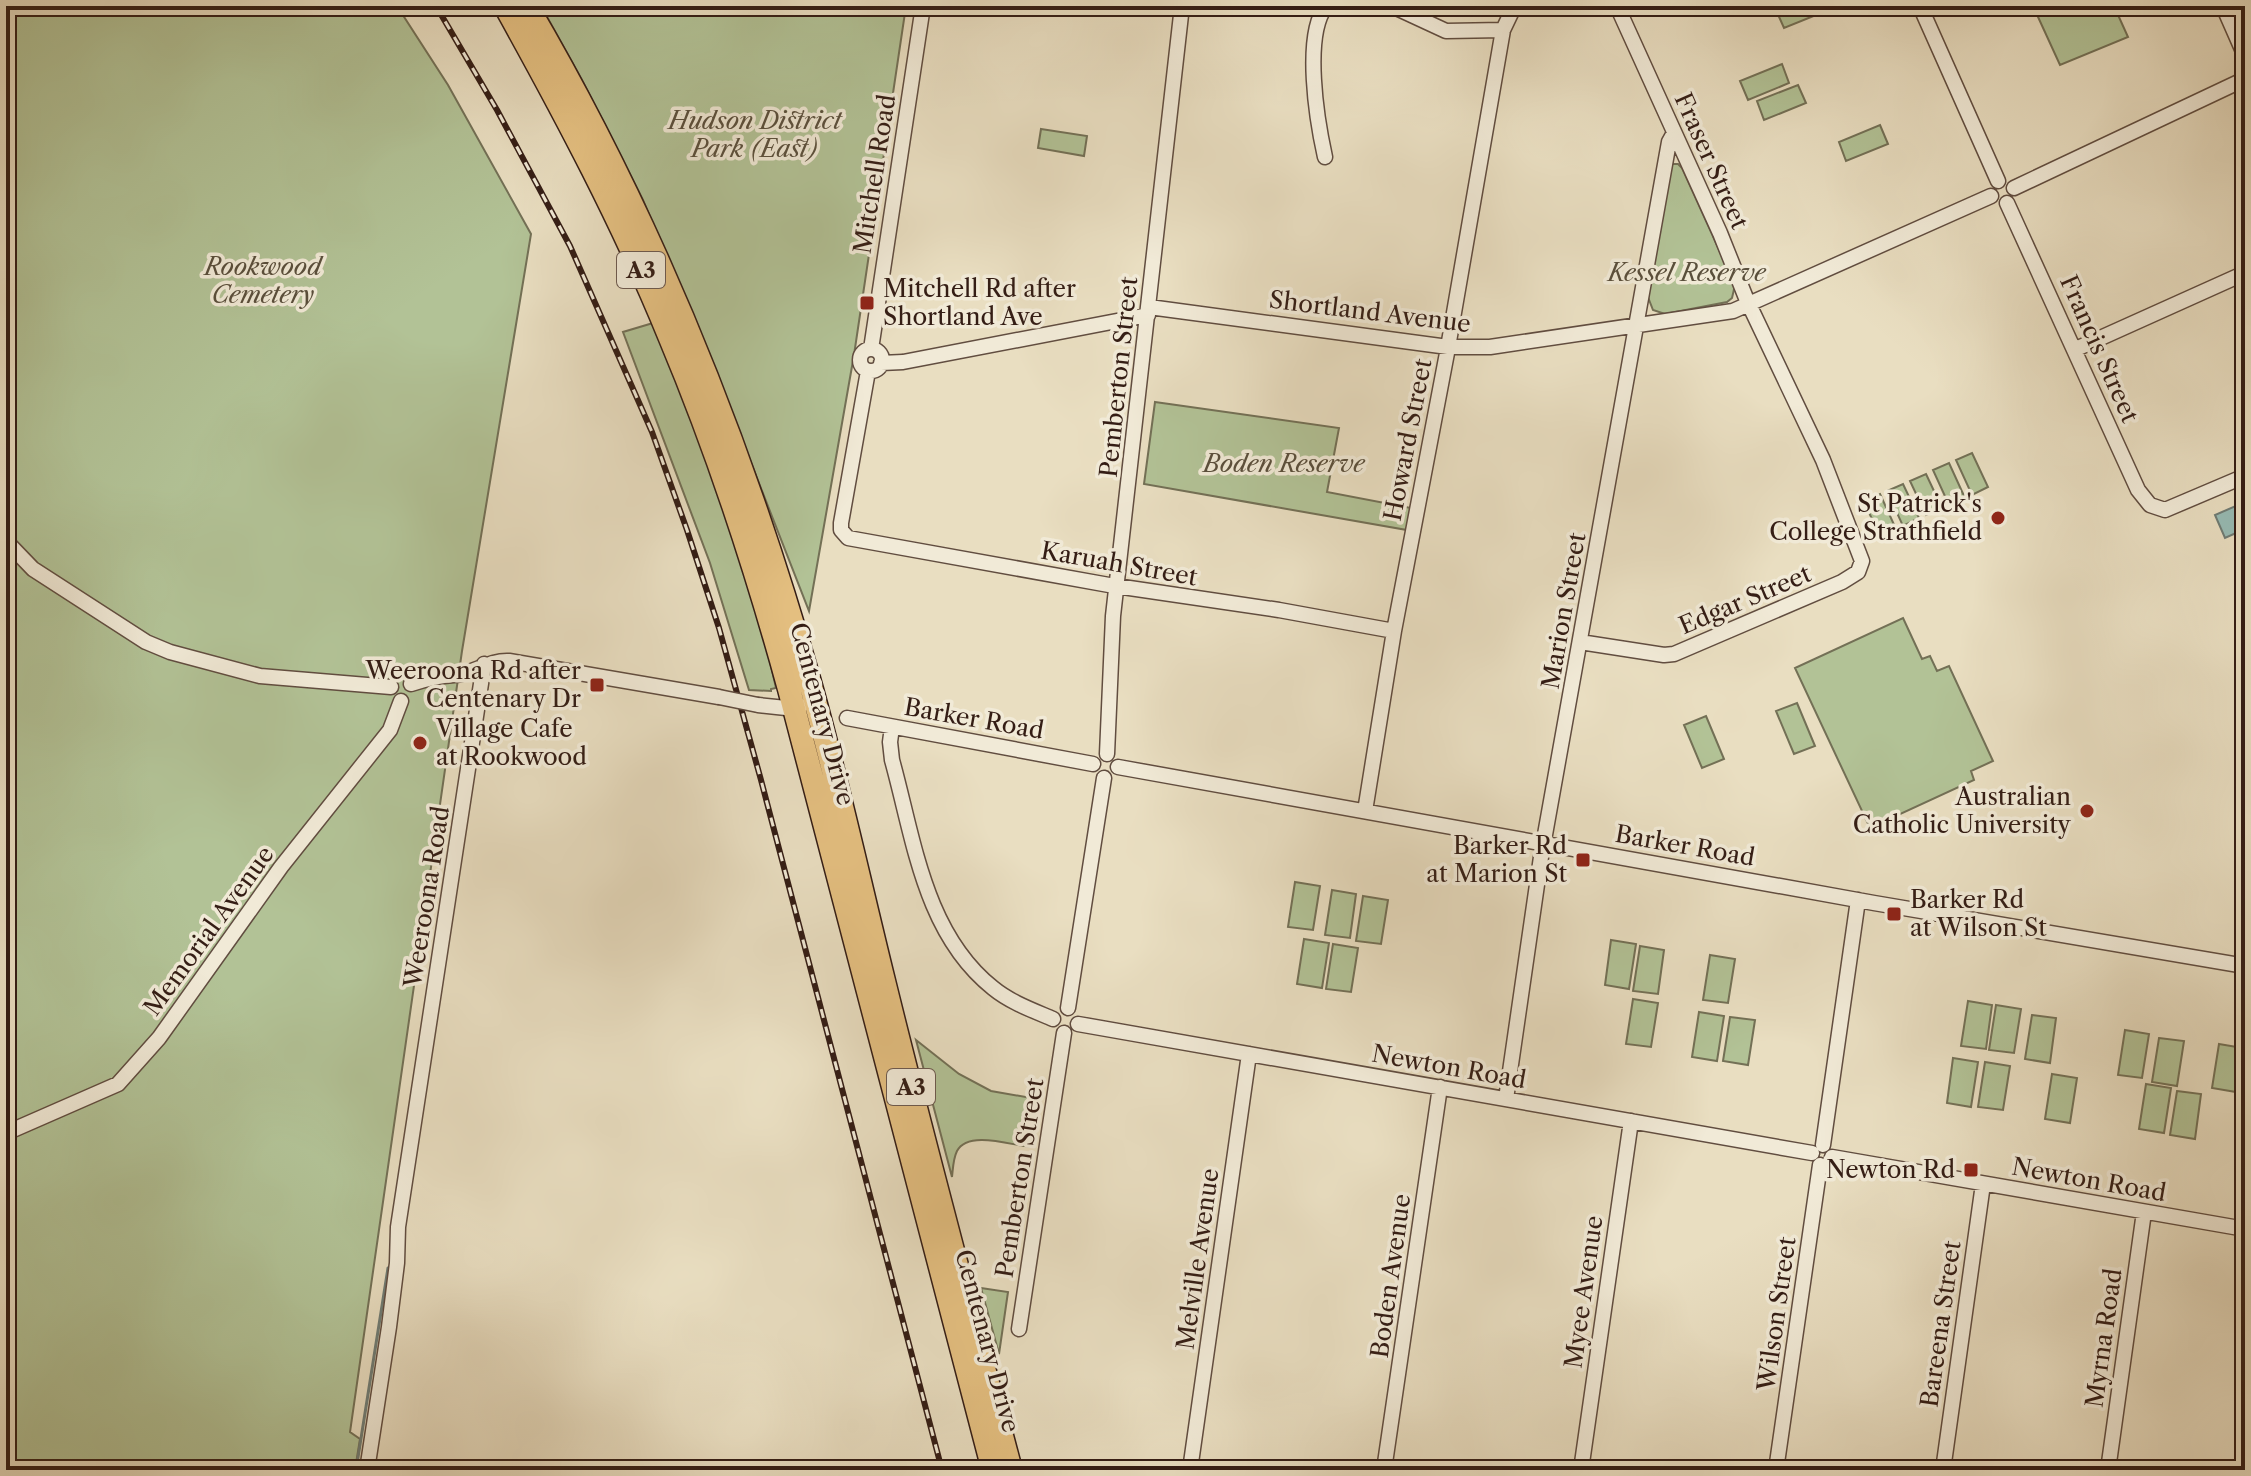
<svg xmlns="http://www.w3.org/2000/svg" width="2251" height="1476" viewBox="0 0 2251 1476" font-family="'Libre Caslon Text',serif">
<rect width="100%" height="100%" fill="#e9dec1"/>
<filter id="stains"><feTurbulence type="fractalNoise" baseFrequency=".0025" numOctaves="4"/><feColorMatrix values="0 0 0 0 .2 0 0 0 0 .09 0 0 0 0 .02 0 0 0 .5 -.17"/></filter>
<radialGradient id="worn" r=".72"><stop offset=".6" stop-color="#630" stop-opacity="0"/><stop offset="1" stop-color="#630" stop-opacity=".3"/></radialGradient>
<path fill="#b2c296" stroke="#737056" stroke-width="2" d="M 6,6 L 397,6 L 448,85 L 531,234 L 462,651 L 350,1432 L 360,1439 L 355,1470 L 6,1470 Z
M 541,6 L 906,6 L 854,355 L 809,611 L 721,386 L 643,200 L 582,80 Z
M 1785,6 L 1823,6 L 1826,11 L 1784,28 L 1776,10 Z
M 2033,6 L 2114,6 L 2128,37 L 2060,65 Z
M 1782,64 L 1789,83 L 1748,100 L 1740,81 Z
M 1798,85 L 1806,103 L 1764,120 L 1757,101 Z
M 1880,125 L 1888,144 L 1846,161 L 1839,142 Z
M 1041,129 L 1087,136 L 1084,156 L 1038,148 Z
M 1672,164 L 1678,164 L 1682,168 L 1735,285 L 1732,298 L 1727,302 L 1665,314 L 1653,310 L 1646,292 Z
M 653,323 C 700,443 749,561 776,688 L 771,689 L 771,691 L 749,690 L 710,563 L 623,332 Z
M 1155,402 L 1339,428 L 1327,492 L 1411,508 L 1407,530 L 1144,484 Z
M 1972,453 L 1988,487 L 1972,495 L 1956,460 Z
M 1949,463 L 1965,498 L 1949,505 L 1933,470 Z
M 1926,474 L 1942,508 L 1926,515 L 1910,481 Z
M 1903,484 L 1919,518 L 1903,526 L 1887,491 Z
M 1880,494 L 1896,529 L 1880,536 L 1864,502 Z
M 1903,618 L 1922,659 L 1930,656 L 1937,671 L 1949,666 L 1993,761 L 1971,771 L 1974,780 L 1870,828 L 1795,668 Z
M 1797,703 L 1815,746 L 1794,754 L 1776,711 Z
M 1706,716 L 1724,759 L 1702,768 L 1684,725 Z
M 1295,882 L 1320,886 L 1313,930 L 1288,927 Z
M 1332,890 L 1356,894 L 1350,938 L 1325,935 Z
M 1363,896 L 1388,900 L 1381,944 L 1356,941 Z
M 1304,939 L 1329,943 L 1322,988 L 1297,984 Z
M 1611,940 L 1636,944 L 1629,989 L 1605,985 Z
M 1333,944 L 1358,948 L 1351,992 L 1326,989 Z
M 1640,946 L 1664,950 L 1658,994 L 1633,991 Z
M 1710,955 L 1735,959 L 1728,1003 L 1703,1000 Z
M 1633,999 L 1658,1003 L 1651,1047 L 1626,1044 Z
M 1968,1001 L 1992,1005 L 1986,1049 L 1961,1046 Z
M 1996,1005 L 2021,1009 L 2014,1053 L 1989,1050 Z
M 1699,1012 L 1724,1016 L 1717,1061 L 1692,1057 Z
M 2032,1015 L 2056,1018 L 2050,1063 L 2025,1059 Z
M 1730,1017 L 1755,1020 L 1748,1065 L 1723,1061 Z
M 2125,1030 L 2149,1034 L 2142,1078 L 2118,1075 Z
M 2159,1038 L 2184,1041 L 2177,1086 L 2152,1082 Z
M 916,1040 L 959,1074 L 991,1091 L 1037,1099 L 1030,1147 C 1011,1145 968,1130 957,1151 C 953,1159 953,1169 952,1177 Z
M 2219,1044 L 2243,1048 L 2236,1092 L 2212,1088 Z
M 1953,1058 L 1978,1062 L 1971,1107 L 1947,1103 Z
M 1985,1062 L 2010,1066 L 2003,1110 L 1978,1107 Z
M 2052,1074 L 2077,1078 L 2070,1123 L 2045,1119 Z
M 2146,1084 L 2171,1088 L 2164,1133 L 2139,1129 Z
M 2177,1091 L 2201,1094 L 2195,1139 L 2170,1135 Z
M 981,1288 L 1008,1292 L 999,1354 Z"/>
<path fill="#97bcb5" stroke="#6f7c75" stroke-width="2" d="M 2245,502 L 2245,529 L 2225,538 L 2215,515 Z"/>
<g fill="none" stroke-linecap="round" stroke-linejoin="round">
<path stroke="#6f7c75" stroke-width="3" d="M 356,1470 L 388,1268"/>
<defs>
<path id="minor" d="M 1392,6 L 1446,31 L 1503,30
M 1920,6 L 1998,181
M 2223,6 L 2245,56
M 1325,157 C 1317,121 1303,36 1326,6
M 2014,188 L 2245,79
M 2007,203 L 2138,490 L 2150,505 L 2165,510 L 2245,476
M 1149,307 L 1448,347 L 1490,347 L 1733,311 L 1991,196
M 871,349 L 923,6
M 2076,349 L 2245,273
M860 360a11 11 0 1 1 22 0a11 11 0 1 1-22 0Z
M 881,363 L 903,362 L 1148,315
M 868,371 L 841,523 L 841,530 L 848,538 L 1109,585 L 1279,610 L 1394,631
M 6,541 L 33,569 L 146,642 L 170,652 L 260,676 L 391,687
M 1580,642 L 1664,655 L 1674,654 L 1842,582 L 1858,572 L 1862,561 L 1823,460 L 1746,298 L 1720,233 L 1617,6
M 411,684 C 426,679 439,676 454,675 C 474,674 488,660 509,661 L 719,697
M 758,705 L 786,708 L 801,706
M 847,718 L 1093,764
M 892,727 L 890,742 L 892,760 C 914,839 924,933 993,988 C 1010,1002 1032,1010 1053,1019
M 1107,754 L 1113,616 L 1182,6
M 1118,767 L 1874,903 L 2245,966
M 1365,811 L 1394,631 L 1447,353 L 1503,30 L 1513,9 L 1518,6
M 1068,1008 L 1104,778
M 1078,1024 L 1812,1153
M 1506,1099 L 1541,857 L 1669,142 L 1674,133
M 6,1133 L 118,1084 L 159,1038 L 281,867 L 390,730 L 401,701
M 1823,1145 L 1858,900
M 1832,1157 L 2245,1229
M 1019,1329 L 1064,1033
M 367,1470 L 389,1327 L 397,1263 L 398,1227 L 484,664
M 1190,1470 L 1249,1054
M 1384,1470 L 1440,1087
M 1581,1470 L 1631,1121
M 1776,1470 L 1820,1165
M 1943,1470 L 1983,1184
M 2108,1470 L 2144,1212"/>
<path id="highway" d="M 505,6 C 565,114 623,223 670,338 C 718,452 756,569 789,689 L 993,1470
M 527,6 C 651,217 742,444 809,679 C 837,778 859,880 884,981 C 924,1144 968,1307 1011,1470"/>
</defs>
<use href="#minor" stroke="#614d40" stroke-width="17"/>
<use href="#highway" stroke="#341d15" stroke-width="25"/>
<use href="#minor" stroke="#f1ead7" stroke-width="14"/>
<use href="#highway" stroke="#e4bf80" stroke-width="22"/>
<defs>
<path id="rail" d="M 436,6 L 497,110 L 570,246 L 652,432 L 687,530 L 719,628 L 761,780 L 942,1470"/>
</defs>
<use href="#rail" stroke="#341d15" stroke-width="6"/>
<use href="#rail" stroke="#f1ead7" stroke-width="3" stroke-dasharray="9" stroke-linecap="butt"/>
<defs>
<path id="minor-bridge" d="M 719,697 L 758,705"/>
</defs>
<use href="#minor-bridge" stroke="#614d40" stroke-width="17" stroke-linecap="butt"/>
<use href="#minor-bridge" stroke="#f1ead7" stroke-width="14"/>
</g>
<g fill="#8f2418" stroke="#f1ead7" stroke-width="3">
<rect x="859" y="295" width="16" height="16" rx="4"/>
<circle cx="1998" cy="518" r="8"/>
<rect x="589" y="677" width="16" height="16" rx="4"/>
<circle cx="420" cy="743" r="8"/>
<circle cx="2087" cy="811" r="8"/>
<rect x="1575" y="852" width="16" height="16" rx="4"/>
<rect x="1886" y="906" width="16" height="16" rx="4"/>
<rect x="1963" y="1162" width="16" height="16" rx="4"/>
</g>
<g text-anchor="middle" stroke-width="7" stroke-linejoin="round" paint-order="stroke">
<g fill="#f1ead7" stroke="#6d5a4f" stroke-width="2">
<rect x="617" y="252" width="48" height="36" rx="6"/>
<rect x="887" y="1069" width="48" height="36" rx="6"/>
</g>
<g font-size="22" font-weight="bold" fill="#341d15">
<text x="641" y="278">A3</text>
<text x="911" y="1095">A3</text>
</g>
<g font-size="24" font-style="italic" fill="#5a4f3c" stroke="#f1ead7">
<text x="755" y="129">Hudson District<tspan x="755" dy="28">Park (East)</tspan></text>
<text x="263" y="275">Rookwood<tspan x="263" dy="28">Cemetery</tspan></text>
<text x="1687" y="281">Kessel Reserve</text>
<text x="1284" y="472">Boden Reserve</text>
</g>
<g font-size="24" fill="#341d15" stroke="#f1ead7">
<text transform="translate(1711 161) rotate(66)" y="8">Fraser Street</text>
<text transform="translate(875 174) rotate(-81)" y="8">Mitchell Road</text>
<text transform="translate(1370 312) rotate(7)" y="8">Shortland Avenue</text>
<text transform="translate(2099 349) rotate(66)" y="8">Francis Street</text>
<text transform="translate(1119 377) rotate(-84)" y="8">Pemberton Street</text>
<text transform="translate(1408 440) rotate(-79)" y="8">Howard Street</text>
<text transform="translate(1119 564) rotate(10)" y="8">Karuah Street</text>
<text transform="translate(1745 600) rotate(-23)" y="8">Edgar Street</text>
<text transform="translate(1564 611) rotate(-80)" y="8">Marion Street</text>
<text transform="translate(822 714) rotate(75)" y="8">Centenary Drive</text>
<text transform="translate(974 719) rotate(10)" y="8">Barker Road</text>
<text transform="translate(1685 846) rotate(10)" y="8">Barker Road</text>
<text transform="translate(427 897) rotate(-81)" y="8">Weeroona Road</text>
<text transform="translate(209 931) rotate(-54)" y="8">Memorial Avenue</text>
<text transform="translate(1449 1067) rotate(10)" y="8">Newton Road</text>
<text transform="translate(1020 1178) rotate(-81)" y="8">Pemberton Street</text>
<text transform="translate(2089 1180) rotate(10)" y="8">Newton Road</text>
<text transform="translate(1198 1259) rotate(-82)" y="8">Melville Avenue</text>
<text transform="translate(1391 1276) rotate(-82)" y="8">Boden Avenue</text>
<text transform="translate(1584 1292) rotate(-82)" y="8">Myee Avenue</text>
<text transform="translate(1777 1314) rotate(-82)" y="8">Wilson Street</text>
<text transform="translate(1941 1324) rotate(-82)" y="8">Bareena Street</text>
<text transform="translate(2104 1338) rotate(-82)" y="8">Myrna Road</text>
<text transform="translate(987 1341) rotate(75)" y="8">Centenary Drive</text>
</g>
<g font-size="24" fill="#341d15" stroke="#f1ead7" text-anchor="end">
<text x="883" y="297" text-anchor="start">Mitchell Rd after<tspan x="883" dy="28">Shortland Ave</tspan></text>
<text x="1982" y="512">St Patrick's<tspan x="1982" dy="28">College Strathfield</tspan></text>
<text x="581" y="679">Weeroona Rd after<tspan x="581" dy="28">Centenary Dr</tspan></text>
<text x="436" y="737" text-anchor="start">Village Cafe<tspan x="436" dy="28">at Rookwood</tspan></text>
<text x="2071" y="805">Australian<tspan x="2071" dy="28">Catholic University</tspan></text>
<text x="1567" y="854">Barker Rd<tspan x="1567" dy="28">at Marion St</tspan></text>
<text x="1910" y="908" text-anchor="start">Barker Rd<tspan x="1910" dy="28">at Wilson St</tspan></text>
<text x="1955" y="1178">Newton Rd</text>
</g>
</g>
<rect width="2251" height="1476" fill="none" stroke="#e9dec1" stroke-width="32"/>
<rect x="8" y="8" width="2235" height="1460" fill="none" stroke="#341d15" stroke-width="4"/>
<rect x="16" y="16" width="2219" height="1444" fill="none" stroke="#341d15" stroke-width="2"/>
<rect width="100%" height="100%" filter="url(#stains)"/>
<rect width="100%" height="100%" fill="url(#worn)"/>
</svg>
